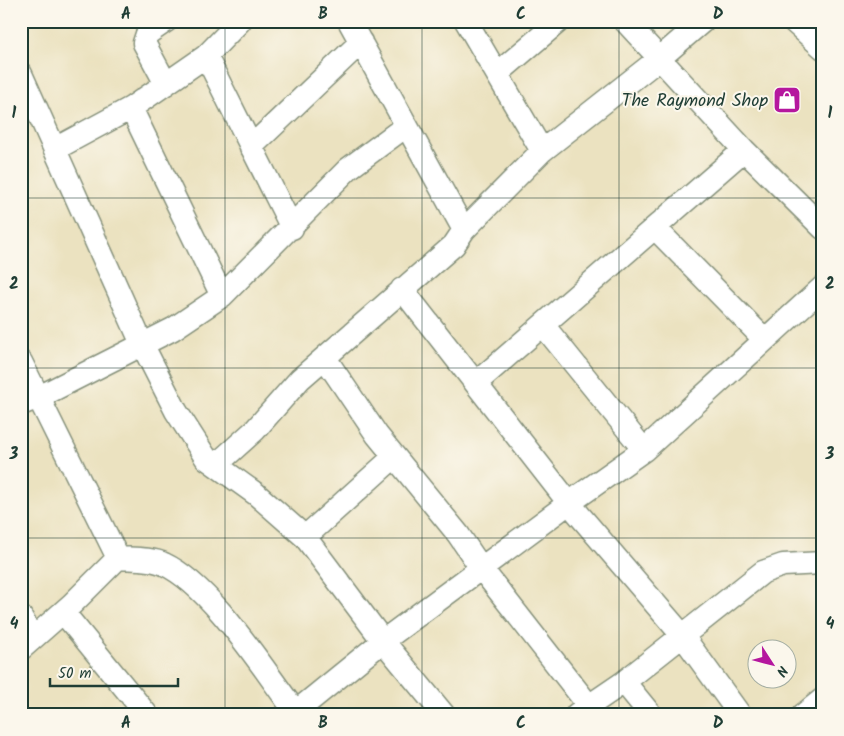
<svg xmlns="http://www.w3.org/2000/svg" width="844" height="736" viewBox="0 0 844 736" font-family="Kalam,sans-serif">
<rect width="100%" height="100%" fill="#fbf7ec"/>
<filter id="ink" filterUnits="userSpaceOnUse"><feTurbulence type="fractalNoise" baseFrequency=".02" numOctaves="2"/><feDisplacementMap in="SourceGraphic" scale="10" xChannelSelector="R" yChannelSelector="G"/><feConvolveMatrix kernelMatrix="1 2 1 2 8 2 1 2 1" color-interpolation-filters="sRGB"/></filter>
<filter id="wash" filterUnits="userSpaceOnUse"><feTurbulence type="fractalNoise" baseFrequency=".0096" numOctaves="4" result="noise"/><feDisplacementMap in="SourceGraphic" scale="20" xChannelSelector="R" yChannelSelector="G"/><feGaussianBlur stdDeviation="1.12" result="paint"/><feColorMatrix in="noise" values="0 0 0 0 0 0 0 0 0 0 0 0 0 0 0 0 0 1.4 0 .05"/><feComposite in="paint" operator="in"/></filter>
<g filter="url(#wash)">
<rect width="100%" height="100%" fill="#ebe2c0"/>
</g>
<g filter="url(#ink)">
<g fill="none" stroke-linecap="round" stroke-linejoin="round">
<defs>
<path id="minor" d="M 349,21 L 464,230
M 466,21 L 542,151
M 625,21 L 744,150 L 823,228
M 793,21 L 823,48
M 206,56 L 292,228
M 21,74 L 142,344 L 176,411 L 206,458 L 256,494 L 305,537 L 383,641 L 444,715
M 497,74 L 559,21
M 166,84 L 144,43 L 147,34 L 166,21
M 131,108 L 222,296
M 251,147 L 361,42
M 55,149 L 131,108 L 206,56 L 240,21
M 655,228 L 765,340
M 402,289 L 569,503 L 682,635 L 740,715
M 543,325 L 644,450
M 325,358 L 377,435 L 458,534 L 481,568 L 589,706
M 21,362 L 118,558
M 476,383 L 744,150
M 21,404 L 39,397 L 173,329 L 222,296 L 348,169 L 406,126
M 216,465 L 255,430 L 300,379 L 454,245 L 464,230 L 542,151 L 660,58 L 703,21
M 305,537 L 394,457
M 63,612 L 147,715
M 21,617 L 33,638
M 21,649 L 72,604 L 118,558 C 132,559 152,558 164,564 C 213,587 264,671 298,715
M 624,682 L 651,715
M 577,714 L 624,682 L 763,572 L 783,565 L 823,563
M 292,715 L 383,641 L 569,503 L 644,450 L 823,287
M 803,715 L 823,699"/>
</defs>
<use href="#minor" stroke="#85907a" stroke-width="25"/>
<use href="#minor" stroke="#fff" stroke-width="22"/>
</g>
</g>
<path fill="none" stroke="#1f3d34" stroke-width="1" stroke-opacity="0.55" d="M 225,21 L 225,715M 422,21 L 422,715M 619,21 L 619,715M 21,198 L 823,198M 21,368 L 823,368M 21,538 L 823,538"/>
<defs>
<symbol id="shop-square" viewBox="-11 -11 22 22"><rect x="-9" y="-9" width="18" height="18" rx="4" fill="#b5179e" stroke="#fbf7ec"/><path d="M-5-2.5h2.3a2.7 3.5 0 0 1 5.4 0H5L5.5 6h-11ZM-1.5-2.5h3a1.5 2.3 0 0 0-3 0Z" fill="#fff"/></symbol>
</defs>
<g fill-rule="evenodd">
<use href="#shop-square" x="771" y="84" width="32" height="32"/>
</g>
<g text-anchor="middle" stroke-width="4" stroke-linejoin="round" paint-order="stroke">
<g font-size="18" fill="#1f3d34" stroke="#fbf7ec" text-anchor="end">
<text x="768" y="106">The Raymond Shop</text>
</g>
</g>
<rect width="844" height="736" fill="none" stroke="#fbf7ec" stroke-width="55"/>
<g transform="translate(772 664) rotate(126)"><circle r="24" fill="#fbf7ec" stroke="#a3ada2"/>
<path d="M0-4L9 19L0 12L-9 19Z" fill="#b5179e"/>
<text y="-8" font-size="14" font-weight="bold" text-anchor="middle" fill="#1f3d34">N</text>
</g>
<path d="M50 678v8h128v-8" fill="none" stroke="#1f3d34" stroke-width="2.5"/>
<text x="58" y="678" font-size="15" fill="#1f3d34" stroke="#fbf7ec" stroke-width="4" paint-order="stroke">50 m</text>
<rect x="28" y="28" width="788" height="680" fill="none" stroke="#1f3d34" stroke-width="2"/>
<g font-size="16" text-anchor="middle" font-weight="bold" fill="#1f3d34">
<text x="126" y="19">A</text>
<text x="323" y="19">B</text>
<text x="521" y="19">C</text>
<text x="718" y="19">D</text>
<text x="14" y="118">1</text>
<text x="830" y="118">1</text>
<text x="14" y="289">2</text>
<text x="830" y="289">2</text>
<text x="14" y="459">3</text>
<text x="830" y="459">3</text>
<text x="14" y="629">4</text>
<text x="830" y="629">4</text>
<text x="126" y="728">A</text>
<text x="323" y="728">B</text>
<text x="521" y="728">C</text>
<text x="718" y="728">D</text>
</g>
</svg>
